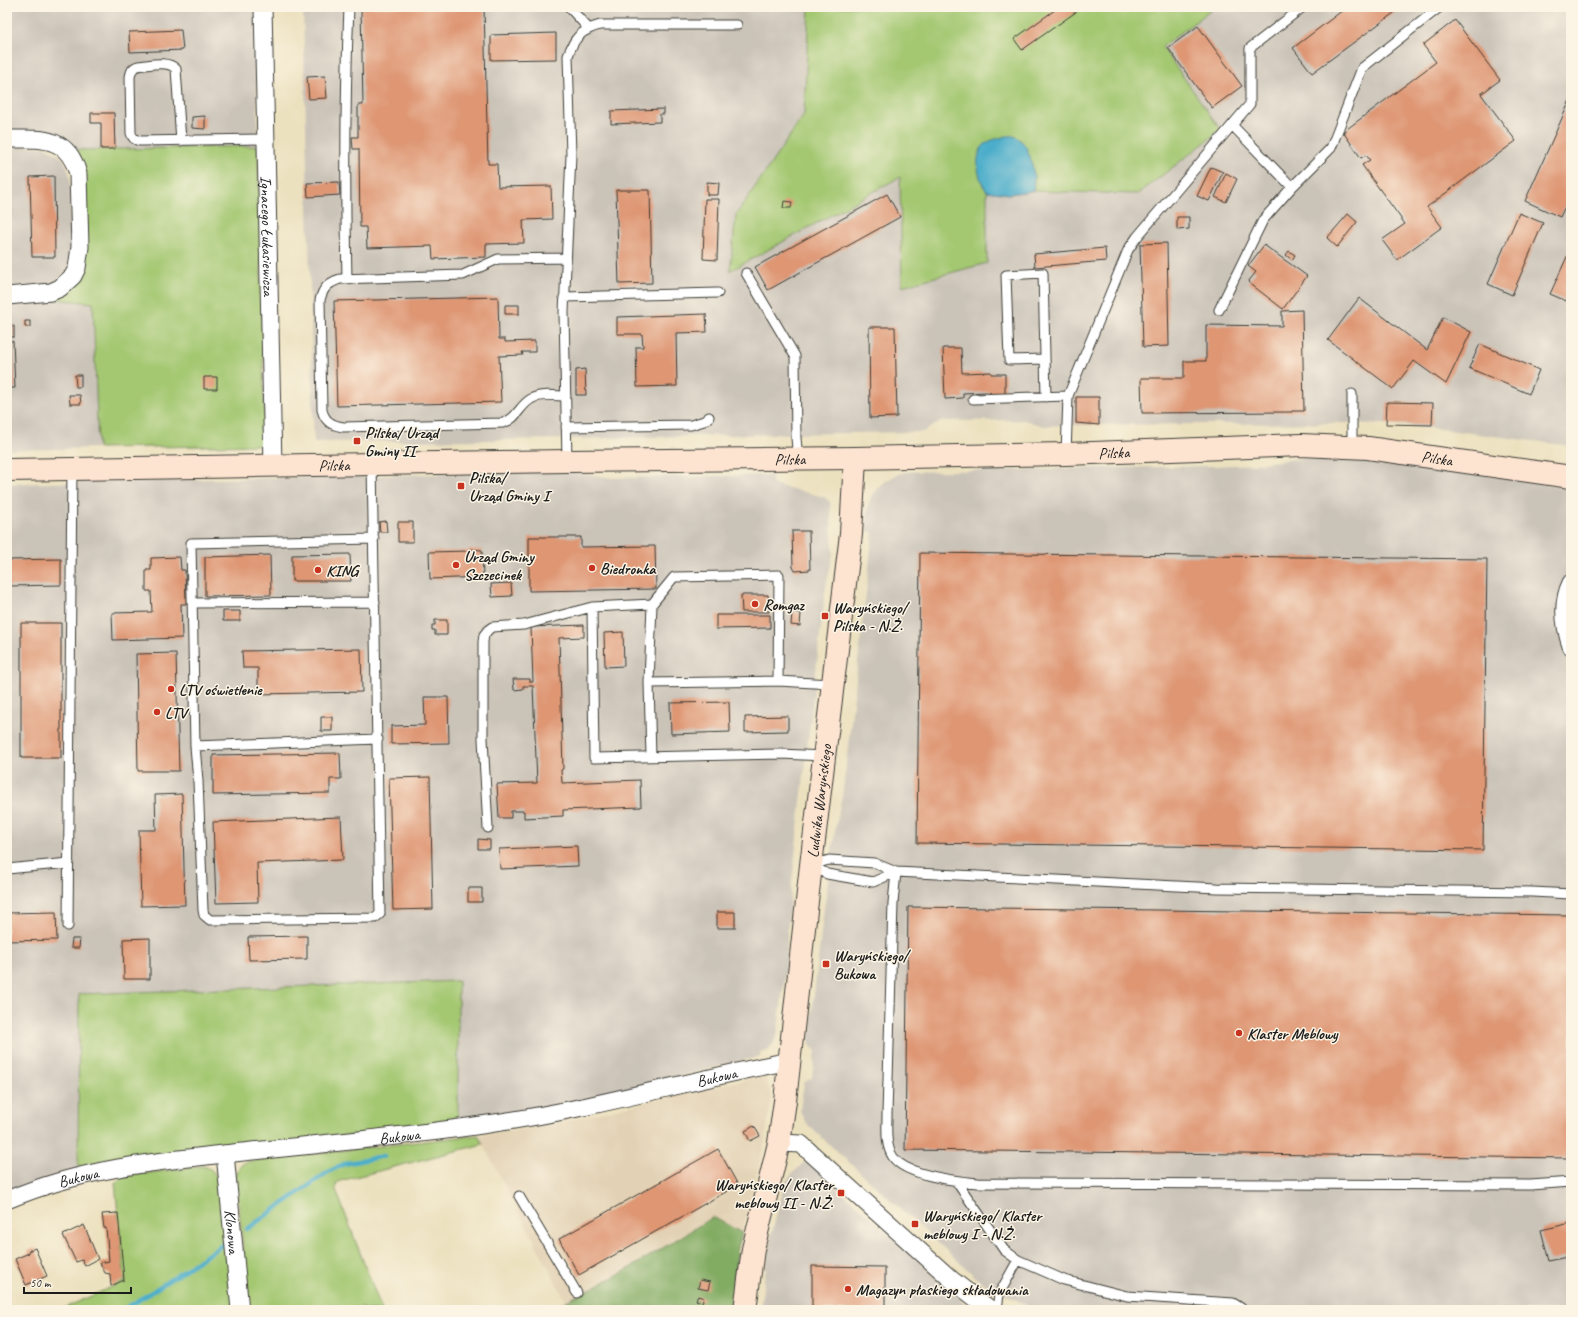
<svg xmlns="http://www.w3.org/2000/svg" width="1578" height="1317" viewBox="0 0 1578 1317" font-family="Caveat,sans-serif">
<rect width="100%" height="100%" fill="#fcf5e5"/>
<filter id="ink" filterUnits="userSpaceOnUse"><feTurbulence type="fractalNoise" baseFrequency=".025" numOctaves="2"/><feDisplacementMap in="SourceGraphic" scale="8" xChannelSelector="R" yChannelSelector="G"/><feConvolveMatrix kernelMatrix="1 2 1 2 8 2 1 2 1" color-interpolation-filters="sRGB"/></filter>
<filter id="wash" filterUnits="userSpaceOnUse"><feTurbulence type="fractalNoise" baseFrequency=".012" numOctaves="4" result="noise"/><feDisplacementMap in="SourceGraphic" scale="16" xChannelSelector="R" yChannelSelector="G"/><feGaussianBlur stdDeviation="0.9" result="paint"/><feColorMatrix in="noise" values="0 0 0 0 0 0 0 0 0 0 0 0 0 0 0 0 0 1.4 0 .05"/><feComposite in="paint" operator="in"/></filter>
<g filter="url(#wash)">
<rect width="100%" height="100%" fill="#ece1bf"/>
<path fill="#e2d1b4" d="M 765,1075 L 772,1097 L 763,1149 L 742,1233 L 713,1217 L 627,1270 L 566,1301 L 478,1135 L 547,1125 Z"/>
<path fill="#cac3b8" d="M 7,7 L 256,7 L 258,146 L 76,150 L 61,137 L 50,132 L 39,131 L 7,131 Z
M 303,7 L 809,7 L 804,115 L 736,215 L 731,271 L 900,177 L 902,286 L 987,263 L 987,191 L 1008,194 L 1033,191 L 1221,130 L 1162,47 L 1215,7 L 1571,7 L 1571,446 L 1440,429 L 1386,424 L 1346,423 L 1216,424 L 1066,425 L 1044,426 L 1024,420 L 942,421 L 923,432 L 775,434 L 566,439 L 314,442 Z
M 7,146 L 46,147 L 64,159 L 70,175 L 72,247 L 69,266 L 62,278 L 49,285 L 7,288 Z
M 54,299 L 93,303 L 98,448 L 7,450 L 7,303 Z
M 1327,457 L 1367,458 L 1523,480 L 1571,489 L 1571,570 L 1562,587 L 1564,644 L 1571,666 L 1571,1310 L 1036,1310 L 1007,1295 L 991,1289 L 979,1280 L 809,1126 L 803,1118 L 800,1110 L 804,1083 L 812,1078 L 816,1051 L 810,1045 L 809,1038 L 824,909 L 835,831 L 843,791 L 873,532 L 865,531 L 868,506 L 871,497 L 883,483 L 898,474 L 906,472 L 1212,466 L 1256,464 L 1302,458 Z
M 567,471 L 612,478 L 772,475 L 772,484 L 824,497 L 830,502 L 833,554 L 825,591 L 792,881 L 787,933 L 787,949 L 785,976 L 777,1035 L 773,1044 L 769,1049 L 760,1052 L 761,1056 L 590,1099 L 458,1122 L 80,994 L 77,1170 L 12,1191 L 7,1188 L 7,484 Z
M 803,1163 L 812,1165 L 957,1294 L 969,1310 L 760,1310 L 769,1245 L 784,1186 L 786,1181 Z"/>
<path fill="#a4c872" stroke="#607247" d="M 809,7 L 1215,7 L 1162,47 L 1221,130 L 1138,194 L 1033,191 L 1034,177 L 1029,156 L 982,184 L 987,191 L 987,263 L 902,286 L 900,177 L 730,271 L 736,215 L 804,115 Z
M 258,146 L 265,445 L 98,448 L 93,303 L 54,299 C 65,295 72,289 79,280 L 82,161 L 76,150 Z
M 458,981 L 458,1122 L 78,1170 L 79,994 Z
M 478,1135 L 483,1144 L 340,1181 L 336,1184 L 336,1190 L 382,1310 L 364,1310 L 363,1307 L 341,1310 L 249,1310 L 236,1178 C 237,1168 241,1163 250,1161 Z
M 202,1166 C 211,1167 216,1173 218,1182 L 222,1182 L 235,1310 L 60,1310 L 125,1281 L 115,1183 L 124,1176 Z"/>
<path fill="#83ac64" stroke="#506440" d="M 713,1217 L 742,1233 L 738,1248 L 730,1310 L 549,1310 L 627,1270 Z"/>
<path fill="#4badca" stroke="#346473" d="M 1006,136 C 1009,136 1013,135 1016,137 C 1031,144 1036,176 1033,191 L 1008,194 L 987,191 C 977,179 972,151 988,142 C 993,139 1001,138 1006,136 Z"/>
<g fill="none" stroke-linecap="round" stroke-linejoin="round">
<path stroke="#4badca" stroke-width="4.5" d="M 247,1229 L 328,1172 L 344,1164 L 384,1156
M 123,1310 L 150,1293 L 225,1243"/>
</g>
<g id="blocks">
<path fill="#de9673" d="M 361,7 L 484,7 L 488,164 L 497,164 L 498,187 L 551,186 L 552,219 L 523,220 L 524,243 L 486,244 L 486,257 L 433,259 L 432,246 L 367,248 L 366,227 L 360,227 L 359,149 L 353,149 L 352,137 L 358,137 L 358,105 L 363,105 Z
M 616,7 L 740,7 L 740,8 L 616,11 Z
M 1059,7 L 1083,7 L 1022,50 L 1014,39 Z
M 1347,7 L 1402,7 L 1312,73 L 1293,48 Z
M 1455,20 L 1500,80 L 1481,94 L 1516,141 L 1427,207 L 1442,227 L 1397,260 L 1382,240 L 1405,224 L 1362,165 L 1370,160 L 1366,155 L 1361,158 L 1343,132 L 1436,62 L 1423,45 Z
M 1198,26 L 1242,86 L 1212,108 L 1168,48 Z
M 181,30 L 183,50 L 130,52 L 129,32 Z
M 556,33 L 556,59 L 491,60 L 491,35 Z
M 325,76 L 327,98 L 309,99 L 307,77 Z
M 1571,98 L 1571,194 L 1560,217 L 1525,201 Z
M 664,109 L 664,114 L 660,114 L 660,122 L 611,124 L 611,111 Z
M 91,113 L 114,113 L 115,149 L 101,149 L 101,123 L 91,123 Z
M 205,116 L 205,129 L 192,128 L 192,117 Z
M 1211,167 L 1223,172 L 1209,201 L 1197,196 Z
M 1226,173 L 1237,179 L 1226,202 L 1215,197 Z
M 54,176 L 55,257 L 32,257 L 30,177 Z
M 339,182 L 340,195 L 308,197 L 307,183 Z
M 707,182 L 719,183 L 718,195 L 707,195 Z
M 616,190 L 650,190 L 652,283 L 619,284 Z
M 887,194 L 900,217 L 768,290 L 755,267 Z
M 705,199 L 719,199 L 717,260 L 703,259 Z
M 784,201 L 792,202 L 791,208 L 783,208 Z
M 1519,213 L 1543,223 L 1512,295 L 1488,284 Z
M 1348,214 L 1357,222 L 1337,247 L 1327,238 Z
M 1177,217 L 1189,217 L 1189,229 L 1177,230 Z
M 1167,243 L 1169,346 L 1143,347 L 1140,244 Z
M 1264,245 L 1307,276 L 1283,309 L 1248,282 L 1256,272 L 1248,266 Z
M 1105,248 L 1106,261 L 1035,267 L 1034,254 Z
M 1571,248 L 1571,303 L 1550,294 Z
M 1289,251 L 1295,255 L 1292,260 L 1286,255 Z
M 498,297 L 499,339 L 505,339 L 505,342 L 535,341 L 535,352 L 522,352 L 523,355 L 499,356 L 501,402 L 337,406 L 334,301 Z
M 1359,298 L 1427,350 L 1443,317 L 1471,332 L 1446,384 L 1414,361 L 1393,389 L 1328,340 Z
M 505,305 L 519,305 L 519,314 L 505,314 Z
M 1302,310 L 1304,411 L 1292,411 L 1292,412 L 1142,413 L 1141,378 L 1184,378 L 1184,361 L 1206,361 L 1206,325 L 1282,326 L 1282,311 Z
M 706,314 L 707,332 L 676,333 L 677,386 L 637,387 L 636,347 L 643,347 L 642,334 L 617,334 L 617,317 Z
M 25,321 L 30,321 L 30,327 L 25,327 Z
M 7,326 L 14,326 L 14,337 L 7,337 Z
M 869,327 L 895,327 L 897,417 L 870,418 Z
M 7,341 L 13,341 L 15,388 L 7,388 Z
M 1480,344 L 1539,370 L 1529,394 L 1469,368 Z
M 943,348 L 961,348 L 962,373 L 991,372 L 991,374 L 1005,374 L 1005,395 L 991,396 L 991,393 L 986,392 L 963,393 L 963,398 L 945,399 Z
M 585,369 L 586,395 L 576,395 L 576,370 Z
M 75,375 L 81,375 L 81,387 L 76,387 Z
M 204,377 L 217,377 L 217,389 L 204,389 Z
M 69,395 L 80,395 L 81,404 L 70,404 Z
M 1076,397 L 1099,397 L 1099,425 L 1076,423 Z
M 1387,402 L 1433,403 L 1432,425 L 1386,424 Z
M 386,521 L 387,532 L 380,532 L 379,522 Z
M 398,522 L 413,522 L 413,542 L 398,542 Z
M 792,531 L 809,531 L 810,570 L 795,571 L 793,567 Z
M 529,537 L 581,537 L 581,547 L 655,546 L 656,589 L 529,591 Z
M 469,549 L 482,550 L 483,577 L 430,579 L 429,552 L 469,551 Z
M 920,553 L 1487,559 L 1483,850 L 917,843 Z
M 350,554 L 351,581 L 292,581 L 292,555 Z
M 270,555 L 271,595 L 205,596 L 205,557 Z
M 180,557 L 181,570 L 185,570 L 186,604 L 181,604 L 182,638 L 113,640 L 112,613 L 152,612 L 151,591 L 146,591 L 146,570 L 151,570 L 151,558 Z
M 61,559 L 61,585 L 7,586 L 7,560 Z
M 511,583 L 512,596 L 492,597 L 491,584 Z
M 741,595 L 768,595 L 769,612 L 742,612 Z
M 223,611 L 240,611 L 240,621 L 223,621 Z
M 792,612 L 801,613 L 800,626 L 791,625 Z
M 716,615 L 770,615 L 770,628 L 716,629 Z
M 435,620 L 447,620 L 447,635 L 435,635 L 435,630 L 432,630 L 432,625 L 435,625 Z
M 21,623 L 61,623 L 61,758 L 21,758 Z
M 584,625 L 584,637 L 559,638 L 563,769 L 561,770 L 562,783 L 640,780 L 641,807 L 563,810 L 563,816 L 524,818 L 524,811 L 511,811 L 511,818 L 499,818 L 497,784 L 537,783 L 533,686 L 523,686 L 523,689 L 514,690 L 513,679 L 530,679 L 530,682 L 533,682 L 531,627 Z
M 623,632 L 624,666 L 605,667 L 604,633 Z
M 361,649 L 362,692 L 258,694 L 258,668 L 243,668 L 242,651 Z
M 176,653 L 179,771 L 138,771 L 136,654 Z
M 424,697 L 448,697 L 449,743 L 391,744 L 391,726 L 425,725 Z
M 729,702 L 730,732 L 671,734 L 670,703 Z
M 788,716 L 788,731 L 745,732 L 745,717 Z
M 321,717 L 332,717 L 332,731 L 321,731 Z
M 340,753 L 341,779 L 330,779 L 330,793 L 213,795 L 213,755 Z
M 430,777 L 433,909 L 393,910 L 389,778 Z
M 182,794 L 185,905 L 141,906 L 139,830 L 156,830 L 155,795 Z
M 341,817 L 343,860 L 257,863 L 258,902 L 216,903 L 213,822 Z
M 478,839 L 490,840 L 490,849 L 478,849 Z
M 577,846 L 578,866 L 500,869 L 499,849 Z
M 468,888 L 482,888 L 482,902 L 468,902 Z
M 908,907 L 1571,915 L 1571,1158 L 905,1150 Z
M 56,912 L 57,940 L 7,941 L 7,913 Z
M 717,912 L 735,912 L 735,928 L 717,928 Z
M 307,936 L 307,959 L 249,960 L 248,937 Z
M 150,938 L 150,979 L 124,979 L 123,939 Z
M 72,939 L 80,939 L 79,948 L 71,948 Z
M 754,1126 L 760,1136 L 750,1141 L 745,1131 Z
M 718,1149 L 738,1185 L 579,1275 L 559,1239 Z
M 118,1213 L 124,1280 L 111,1286 L 110,1274 L 105,1273 L 100,1263 L 109,1261 L 106,1228 L 104,1228 L 102,1214 Z
M 1571,1223 L 1571,1256 L 1549,1261 L 1541,1230 Z
M 84,1225 L 98,1259 L 85,1266 L 82,1260 L 76,1262 L 63,1235 Z
M 35,1248 L 47,1276 L 26,1285 L 15,1259 L 29,1253 L 28,1251 Z
M 812,1266 L 885,1267 L 885,1310 L 812,1310 Z
M 700,1280 L 710,1282 L 708,1290 L 698,1288 Z
M 698,1296 L 704,1298 L 702,1302 L 696,1300 Z"/>
</g>
</g>
<g filter="url(#ink)">
<use href="#blocks" fill-opacity="0" stroke="#3b3a34" stroke-width="1"/>
<g fill="none" stroke-linecap="round" stroke-linejoin="round">
<defs>
<path id="lane" d="M 569,7 L 588,28
M 1232,125 L 1292,187 L 1331,148 L 1362,68 L 1440,7
M 181,141 L 176,69 C 168,60 149,65 138,66 C 132,68 131,71 130,77 L 131,133 C 132,138 135,140 140,141 L 266,139
M 746,273 L 795,356 L 796,438 L 798,459
M 347,279 C 345,188 345,98 349,7
M 564,297 L 718,293
M 1219,310 L 1263,220 L 1292,187
M 1045,359 L 1009,360 L 1006,275 L 1043,273 L 1046,397
M 1352,394 L 1352,446
M 566,396 C 556,396 540,393 531,399 C 520,405 517,419 503,423 L 343,427 C 332,425 325,422 322,410 L 320,300 C 323,288 328,283 340,279 L 463,275 L 498,259 L 566,258
M 973,399 L 1068,396
M 566,427 L 691,425 L 704,421 L 709,417
M 1066,454 L 1068,396 L 1128,250 L 1137,237 L 1250,104 L 1250,48 L 1303,7
M 567,461 L 564,312 L 571,155 L 568,56 C 574,37 582,30 600,25 L 737,25
M 372,464 L 380,914 L 375,918 L 210,920 L 204,915 L 203,910 L 198,781 L 195,746 L 191,543 L 374,539
M 192,603 L 375,602
M 592,607 L 594,758 L 781,754 L 824,756
M 649,683 L 778,681 L 832,684
M 195,746 L 378,739
M 651,757 L 649,683 L 652,604
M 488,828 L 483,739 L 483,642 L 484,635 L 488,630 L 492,627 L 524,625 L 592,607 L 652,604 L 674,577 L 779,575 L 778,681
M 811,865 L 827,874 L 873,882 L 896,872
M 811,865 L 829,860 L 874,863 L 896,872
M 7,869 L 69,863
M 1571,894 L 1532,892 L 1217,888 L 896,872 L 893,903 L 887,1115 C 887,1129 885,1145 893,1157 C 906,1176 957,1181 978,1183 L 1531,1185 L 1571,1182
M 68,926 L 72,468
M 956,1181 L 1004,1250 L 1018,1260 L 1064,1280 L 1127,1296 L 1233,1303 L 1241,1308 L 1242,1310
M 519,1196 L 577,1293
M 997,1310 L 999,1294 L 1018,1260"/>
<g id="street">
<path id="s1" d="M 263,7 L 273,466"/>
<path d="M 7,139 C 40,139 68,135 78,174 L 80,247 L 77,268 L 73,276 L 60,288 L 51,292 L 7,296"/>
<path d="M 1571,583 C 1561,603 1564,625 1571,646"/>
<path d="M 779,1143 L 801,1144 L 952,1280 L 991,1310"/>
<path id="s2" d="M 225,1154 L 240,1310"/>
<path id="s3" d="M 7,1200 C 79,1169 157,1161 233,1153 C 318,1144 404,1137 488,1124 C 590,1110 689,1080 790,1061"/>
</g>
<g id="secondary">
<path id="s4" d="M 7,470 L 567,461 L 855,458 L 1066,454 L 1301,445 L 1368,448 L 1571,477"/>
<path id="s5" d="M 745,1310 L 753,1249 L 779,1143 L 785,1101 L 811,865 L 851,534 L 855,458"/>
</g>
</defs>
<use href="#lane" stroke="#3b3a34" stroke-width="11"/>
<use href="#street" stroke="#3b3a34" stroke-width="19"/>
<use href="#secondary" stroke="#3b3a34" stroke-width="24"/>
<use href="#lane" stroke="#fff" stroke-width="9"/>
<use href="#street" stroke="#fff" stroke-width="17"/>
<use href="#secondary" stroke="#fde4d1" stroke-width="22"/>
</g>
</g>
<g fill="#c8321e" stroke="#fcf5e5" stroke-width="1.5">
<rect x="353" y="437" width="8" height="8" rx="2"/>
<rect x="457" y="482" width="8" height="8" rx="2"/>
<circle cx="456" cy="565" r="4"/>
<circle cx="592" cy="568" r="4"/>
<circle cx="318" cy="570" r="4"/>
<circle cx="755" cy="604" r="4"/>
<rect x="821" y="612" width="8" height="8" rx="2"/>
<circle cx="171" cy="689" r="4"/>
<circle cx="157" cy="712" r="4"/>
<rect x="822" y="960" width="8" height="8" rx="2"/>
<circle cx="1239" cy="1033" r="4"/>
<rect x="837" y="1189" width="8" height="8" rx="2"/>
<rect x="911" y="1220" width="8" height="8" rx="2"/>
<circle cx="848" cy="1289" r="4"/>
</g>
<g text-anchor="middle" stroke-width="3" stroke-linejoin="round" paint-order="stroke">
<g font-size="16" fill="#1c1c1c" stroke="#fcf5e5">
<text dy="6" stroke="none"><textPath href="#s1" startOffset="229">Ignacego Łukasiewicza</textPath></text>
<text dy="6" stroke="none"><textPath href="#s4" startOffset="1107">Pilska</textPath></text>
<text dy="6" stroke="none"><textPath href="#s4" startOffset="1431">Pilska</textPath></text>
<text dy="6" stroke="none"><textPath href="#s4" startOffset="783">Pilska</textPath></text>
<text dy="6" stroke="none"><textPath href="#s4" startOffset="327">Pilska</textPath></text>
<text dy="6" stroke="none"><textPath href="#s5" startOffset="515">Ludwika Waryńskiego</textPath></text>
<text dy="6" stroke="none"><textPath href="#s3" startOffset="722">Bukowa</textPath></text>
<text dy="6" stroke="none"><textPath href="#s3" startOffset="399">Bukowa</textPath></text>
<text dy="6" stroke="none"><textPath href="#s3" startOffset="75">Bukowa</textPath></text>
<text dy="6" stroke="none"><textPath href="#s2" startOffset="78">Klonowa</textPath></text>
</g>
<g font-size="16" font-weight="bold" fill="#1c1c1c" stroke="#fcf5e5" text-anchor="start">
<text x="365" y="438">Pilska/ Urząd<tspan x="365" dy="18">Gminy II</tspan></text>
<text x="469" y="483">Pilska/<tspan x="469" dy="18">Urząd Gminy I</tspan></text>
<text x="464" y="562">Urząd Gminy<tspan x="464" dy="18">Szczecinek</tspan></text>
<text x="600" y="574">Biedronka</text>
<text x="326" y="576">KING</text>
<text x="763" y="610">Romgaz</text>
<text x="833" y="613">Waryńskiego/<tspan x="833" dy="18">Pilska - N.Ż.</tspan></text>
<text x="179" y="695">LTV oświetlenie</text>
<text x="165" y="718">LTV</text>
<text x="834" y="961">Waryńskiego/<tspan x="834" dy="18">Bukowa</tspan></text>
<text x="1247" y="1039">Klaster Meblowy</text>
<text x="833" y="1190" text-anchor="end">Waryńskiego/ Klaster<tspan x="833" dy="18">meblowy II - N.Ż.</tspan></text>
<text x="923" y="1221">Waryńskiego/ Klaster<tspan x="923" dy="18">meblowy I - N.Ż.</tspan></text>
<text x="856" y="1295">Magazyn płaskiego składowania</text>
</g>
</g>
<rect width="1578" height="1317" fill="none" stroke="#fcf5e5" stroke-width="24"/>
<path d="M24 1287v6h107v-6" fill="none" stroke="#1c1c1c" stroke-width="2"/>
<text x="30" y="1287" font-size="12" fill="#1c1c1c" stroke="#fcf5e5" stroke-width="3" paint-order="stroke">50 m</text>
</svg>
